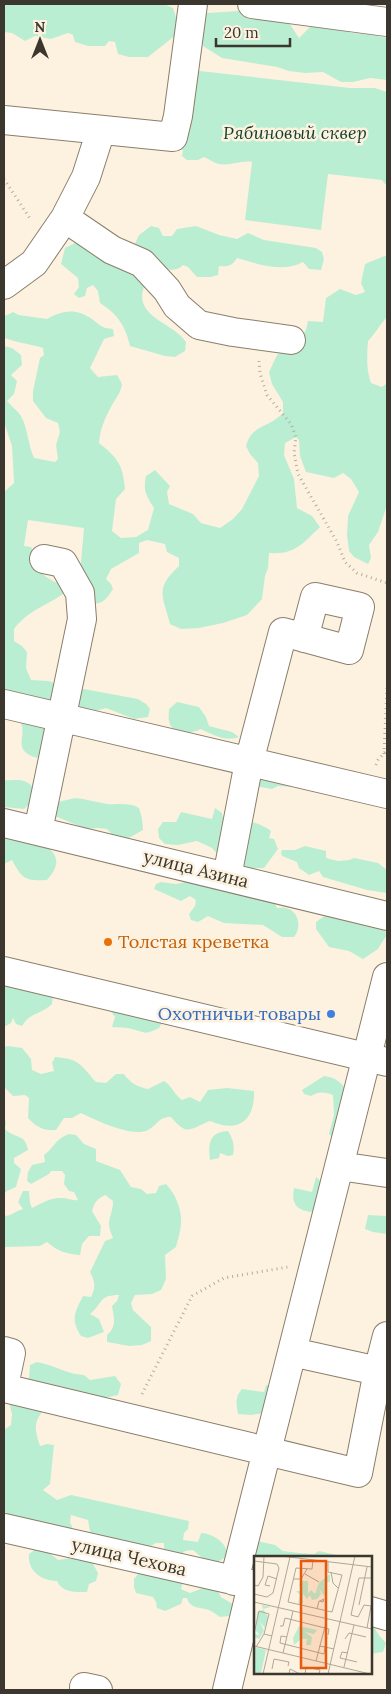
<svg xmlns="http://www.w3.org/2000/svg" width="391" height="1694" viewBox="0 0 391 1694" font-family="Lora,serif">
<rect width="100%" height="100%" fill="#fdf2e0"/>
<path fill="#baeed3" d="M 4,4 L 164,4 L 173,8 C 177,18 177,25 176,35 L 148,57 L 129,57 L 118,54 L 115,42 L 109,41 L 105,46 L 88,46 L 75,42 L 73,35 L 68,33 L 51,39 L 35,36 L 25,41 L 12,33 L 4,32 Z
M 239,11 L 284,15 L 299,38 L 315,22 L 342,27 L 351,33 L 369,34 L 387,38 L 387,80 L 370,78 L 353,82 L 341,82 L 323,72 L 305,73 L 289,71 L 277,67 L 222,58 L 203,46 L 200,34 L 201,19 L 207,13 Z
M 191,70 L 350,88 L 375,88 L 387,92 L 387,184 L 385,184 L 382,180 L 328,174 L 321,230 L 245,220 L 252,162 C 241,160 231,166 219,164 C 214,163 209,159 204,157 L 198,160 L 187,160 L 182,156 L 183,150 L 178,149 Z
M 151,226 L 159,228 L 163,236 L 172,236 L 177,229 L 196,226 L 219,235 L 237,239 L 248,233 L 264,240 L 316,248 L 322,252 L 324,259 L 321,270 L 309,269 L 303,262 C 283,273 258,264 237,258 C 232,266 228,267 219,266 L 218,275 L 211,277 L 197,277 L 188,267 L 183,265 C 169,280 143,257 135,244 L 139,235 Z
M 77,242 L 88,242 L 138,277 L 144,287 C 133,317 174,323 186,342 L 185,351 L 175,357 L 165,356 L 130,346 C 125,325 118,315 100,303 L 98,291 L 93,285 L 87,288 L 85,296 L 79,298 L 74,294 L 79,287 L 78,278 L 61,264 L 65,248 Z
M 387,255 L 387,317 C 380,324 376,333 368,341 C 367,356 366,369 371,383 L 382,387 L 387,383 L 387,505 L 378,532 L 369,545 L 371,558 L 368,564 L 354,557 L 349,551 L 347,535 L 348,516 L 359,492 L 351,479 L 343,473 L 334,478 L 306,472 L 300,456 L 299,440 L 296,437 L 285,443 L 284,455 L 294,479 L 297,508 L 312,516 L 320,527 C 302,544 295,555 269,553 L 268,568 L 265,576 L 262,599 L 247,615 L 223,623 L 199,628 L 181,629 L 170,624 C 163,596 154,589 179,566 L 179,558 L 167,552 L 165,544 L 147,540 L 139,543 L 139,553 L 111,569 L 106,579 L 111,584 L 113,589 C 106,600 103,604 89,604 L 80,573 L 84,528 L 28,520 L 24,546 L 31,547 C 44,573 34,573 64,586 L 63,594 C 44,607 29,610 14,629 L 14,641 L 22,646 L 27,652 L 26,668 L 31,680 L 49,681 L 58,685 L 53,702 L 4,693 L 4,492 L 14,483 L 12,446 L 4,422 L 4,346 L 12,348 L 21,355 L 22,365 L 11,375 L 17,381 L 14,394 L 7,401 C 11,406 17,410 21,416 C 28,429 28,445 34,458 L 55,462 L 58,459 L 56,445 L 60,432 L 58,423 L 46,418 L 33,401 L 33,391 L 40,358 L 44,355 L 43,348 C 35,345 8,341 4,337 L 5,316 L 13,312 L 19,315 L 47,319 C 63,310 76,308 92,319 C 102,326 101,328 113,329 L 114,336 L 104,339 L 90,368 L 98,377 L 117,375 L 122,384 C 120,395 117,396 112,405 C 105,418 100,429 99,443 C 118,458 123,465 125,489 L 116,499 L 112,531 L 121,538 L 136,537 L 148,530 L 154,508 C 146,495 143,491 146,476 L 155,470 L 170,486 L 167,492 L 169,504 L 193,514 L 201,523 L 220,528 L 233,519 L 242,509 L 259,476 L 258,463 L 250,454 L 246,446 C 252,424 269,428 283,413 L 283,402 L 272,384 L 269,372 L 277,355 L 301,337 L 306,330 L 308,321 L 323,322 L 326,298 L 340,289 L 356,295 L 365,292 L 361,283 L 365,264 Z
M 84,689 L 138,699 L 146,704 L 150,709 L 148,717 L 134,719 L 106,708 L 88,713 L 78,710 L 74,690 Z
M 177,702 L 199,707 L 206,717 L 209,726 L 232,732 L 239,737 C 226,742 213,735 201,729 C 191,734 172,736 169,721 C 168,718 169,713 169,709 Z
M 24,715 L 47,717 L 42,752 L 37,758 C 11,750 27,737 21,723 Z
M 246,776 L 302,785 L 296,787 L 278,786 L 272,789 L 245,784 Z
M 4,780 C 10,781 18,779 24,781 C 40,787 34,801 24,809 L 4,807 Z
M 75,798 C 86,799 96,802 107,804 C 118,805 129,802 139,808 L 142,818 L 143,830 L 120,843 L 111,841 L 111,833 L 107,829 L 98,828 L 86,829 L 48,813 L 54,803 Z
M 215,808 L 222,813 L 223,819 C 236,816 261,823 271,831 L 269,838 L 274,839 L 278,849 L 264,868 L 247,868 L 226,863 L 212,848 L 197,841 L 178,845 L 165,844 L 159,838 L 158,829 L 163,822 L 176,822 L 181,812 L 212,819 Z
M 4,832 C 27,839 77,847 47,880 C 25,881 22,879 12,860 L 4,864 Z
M 305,846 L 326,851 L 326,858 L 338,861 L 349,860 L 354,858 L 378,863 L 387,870 L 387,893 L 367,890 L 323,877 L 319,871 L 309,875 L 299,868 L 297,862 L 282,856 L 281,853 L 282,850 L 295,850 Z
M 191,881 L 221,891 L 234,889 L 274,902 L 277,908 C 280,908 283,907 286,908 C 299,911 302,928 294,937 L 282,937 L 263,925 L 224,923 L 208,916 L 198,922 L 191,920 L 189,914 L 195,906 L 196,900 L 190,896 L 181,901 L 154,889 L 156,884 L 161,882 L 176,884 Z
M 326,915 L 385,928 L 386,936 L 378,949 L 363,959 L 349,951 L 329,947 L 316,929 L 316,922 Z
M 4,971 L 53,996 L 52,1004 C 42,1014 29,1013 22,1026 L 16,1024 L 13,1018 L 11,1023 L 4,1027 Z
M 110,1010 L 163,1021 L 159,1028 C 144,1035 147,1033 132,1029 C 126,1027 118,1028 112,1027 L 115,1017 Z
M 8,1046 L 22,1048 L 31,1059 L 32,1070 L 41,1074 L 54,1071 L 52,1063 L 55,1057 C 80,1059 81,1065 96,1082 L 106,1083 L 116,1074 L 124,1074 C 130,1083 138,1087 148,1089 L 164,1081 C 173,1087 173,1093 182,1100 L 190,1097 L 200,1102 L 208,1090 L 227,1088 L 254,1091 C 255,1122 237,1133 210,1121 C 189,1129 188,1137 171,1117 C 158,1117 159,1124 148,1130 C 132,1138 96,1120 81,1113 L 72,1118 L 64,1118 L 56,1130 C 44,1131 36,1127 28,1118 L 29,1098 L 25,1095 L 13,1096 L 5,1088 L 4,1089 L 4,1047 Z
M 324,1076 C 336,1077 344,1084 349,1095 L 334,1138 L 329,1134 L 334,1115 L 333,1095 C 325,1092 319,1091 311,1096 L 304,1094 L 302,1090 Z
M 4,1118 L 6,1122 L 5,1129 C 15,1139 25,1133 28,1150 L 14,1158 L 14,1163 L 21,1169 L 16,1187 L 7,1191 L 4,1194 Z
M 228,1131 C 233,1138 235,1147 233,1155 L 228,1156 L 220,1153 L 219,1158 L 210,1160 C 208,1144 209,1132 228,1131 Z
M 69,1134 L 76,1135 L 84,1144 L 96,1149 L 96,1161 L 120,1170 L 131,1187 L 141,1189 L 147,1194 L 156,1193 L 159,1186 L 166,1184 C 175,1193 182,1210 181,1222 C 181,1230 178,1239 176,1247 L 165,1255 L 166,1279 L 161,1290 L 152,1294 L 135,1295 L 131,1303 L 133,1310 L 151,1327 L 151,1341 L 142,1345 L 129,1346 L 107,1342 L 107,1335 C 117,1326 114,1318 112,1306 L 117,1301 L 119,1295 C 98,1295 103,1304 90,1314 L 99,1319 L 104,1332 L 88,1338 L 81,1336 C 70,1319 75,1312 83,1296 L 91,1297 C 96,1287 95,1282 90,1272 L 105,1241 L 113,1238 C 104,1219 113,1217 113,1201 L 105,1195 C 97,1199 94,1203 92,1211 L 101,1226 L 100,1236 L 89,1236 L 82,1244 L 80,1255 C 66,1254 57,1251 47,1242 L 40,1246 L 5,1247 L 4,1245 L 4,1216 C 12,1216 15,1211 23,1209 L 18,1202 L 23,1191 L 29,1191 L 30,1203 L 32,1208 C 42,1203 51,1197 62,1198 C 68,1198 72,1201 78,1200 L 74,1192 L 69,1191 L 64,1184 L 65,1175 L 62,1171 L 51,1171 L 49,1174 L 31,1184 L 27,1181 L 28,1172 L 32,1165 L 45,1162 L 44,1155 C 55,1147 55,1139 69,1134 Z
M 316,1177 L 326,1186 L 315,1210 L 311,1212 C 296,1210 291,1203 294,1188 L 312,1192 Z
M 368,1215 L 387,1216 L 387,1234 L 373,1232 L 365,1229 Z
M 37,1362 C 54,1365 70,1375 84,1375 L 90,1380 L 115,1376 L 121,1384 L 118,1395 L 104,1398 L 54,1385 L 38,1384 L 47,1406 C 33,1422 34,1427 40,1446 L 47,1444 L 54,1445 L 50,1484 L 43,1490 L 57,1500 L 71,1495 L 189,1521 L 188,1529 L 184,1533 L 183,1540 L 198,1542 L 201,1533 C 210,1533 223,1540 226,1549 C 226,1552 226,1555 226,1557 L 219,1561 L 208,1563 L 193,1550 L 185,1551 L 180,1556 L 164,1554 L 164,1543 L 156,1543 C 146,1550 134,1548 124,1541 L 119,1546 L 91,1537 L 88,1520 L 71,1515 L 70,1522 L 73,1529 L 69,1538 L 16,1524 L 4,1511 L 4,1430 L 11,1425 L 12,1414 L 9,1402 L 21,1380 L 29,1378 L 30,1365 Z
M 266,1385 L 273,1386 L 264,1413 L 251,1415 L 238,1414 C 236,1403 235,1397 242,1389 L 264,1392 Z
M 257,1541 L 275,1545 L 283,1551 L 299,1553 L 314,1554 L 319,1551 L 350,1558 L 255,1558 L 255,1567 L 249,1565 Z
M 36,1549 L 45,1549 L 58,1560 L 85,1556 L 97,1558 L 93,1564 L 98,1573 L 96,1581 L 89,1584 L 87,1592 C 75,1592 62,1593 57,1581 C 42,1581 27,1571 29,1554 Z
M 146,1570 L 184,1578 L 181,1589 L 190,1593 L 208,1586 L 217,1589 L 221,1597 L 236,1606 L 235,1612 L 230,1616 L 220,1617 C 216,1614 213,1612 209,1610 C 200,1607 190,1609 187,1598 L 183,1598 L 181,1604 L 165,1611 L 157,1608 L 156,1602 L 153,1597 L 136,1593 L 134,1587 L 134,1579 L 138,1574 Z
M 370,1619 L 378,1634 L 386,1643 L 383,1652 L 370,1654 Z"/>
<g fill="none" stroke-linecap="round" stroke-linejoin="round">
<defs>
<path id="minor" d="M 4,120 L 173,137 L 178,116 L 193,4
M 65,218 L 112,250 L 142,263 L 167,290 L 177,306 L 199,325 L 233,332 L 291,340
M 4,285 L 34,263 L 65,218 L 86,177 L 101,130
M 4,704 L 387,794
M 4,823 L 387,916
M 38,831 L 82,619 L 80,593 L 63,563 L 44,559
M 227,877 L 249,762 L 283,632 L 349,650 L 360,607 L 315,597 L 304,638
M 4,971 L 387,1062
M 339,1166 L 387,1173
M 387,1336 L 378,1371 L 387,1373
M 4,1351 L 11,1353 L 4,1386
M 4,1388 L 358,1473 L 378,1371 L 292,1352
M 4,1528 L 255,1585
M 234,1581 L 387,977
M 370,1611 L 387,1616
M 84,1690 L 84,1687 L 98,1690
M 227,1690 L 252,1585"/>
<path id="major" d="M 252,4 L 387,22"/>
</defs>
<use href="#minor" stroke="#8b7e6b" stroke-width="30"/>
<use href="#major" stroke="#8b7e6b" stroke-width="30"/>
<path stroke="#b5ac9d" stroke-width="3" stroke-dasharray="1 4" stroke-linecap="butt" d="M 4,179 L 31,220
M 259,361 L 260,373 L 267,395 L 291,424 L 296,437 L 294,453 L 298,474 L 337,542 L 345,562 L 357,573 L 387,583
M 384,754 L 387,688
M 376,765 L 378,760 L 387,750
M 142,1394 L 192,1296 L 224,1278 L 288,1267"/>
<use href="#minor" stroke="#fff" stroke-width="28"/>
<use href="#major" stroke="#fff" stroke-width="28"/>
</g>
<circle fill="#e8710a" stroke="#fdf2e0" stroke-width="2" cx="108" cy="942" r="5"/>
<circle fill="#3f7fe0" stroke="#fdf2e0" stroke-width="2" cx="331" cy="1014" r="5"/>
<g text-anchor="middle" stroke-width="5" stroke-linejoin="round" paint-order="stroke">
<g font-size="18" font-style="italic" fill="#103e2b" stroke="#fdf2e0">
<text x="295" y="139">Рябиновый сквер</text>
</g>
<g font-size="18" fill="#3c372e" stroke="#fdf2e0">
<text transform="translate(196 869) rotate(14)" y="6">улица Азина</text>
<text transform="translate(129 1557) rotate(13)" y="6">улица Чехова</text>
</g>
<g font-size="18" fill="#c56008" stroke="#fdf2e0" text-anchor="start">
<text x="118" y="948">Толстая креветка</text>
</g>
<g font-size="18" fill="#366cbe" stroke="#fdf2e0" text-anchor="end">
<text x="321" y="1020">Охотничьи товары</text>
</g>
</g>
<g transform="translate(254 1556)">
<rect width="118" height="118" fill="#fdf2e0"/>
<path d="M 76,18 L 76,26 L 70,26 L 73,30 L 70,40 L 65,32 L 67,38 L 63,43 L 58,44 L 56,39 L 53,43 L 49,38 L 49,47 L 44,48 L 46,39 L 42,35 L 48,35 L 45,29 L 47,25 L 54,25 L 54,38 L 57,34 L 61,38 L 65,27 ZM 8,49 L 17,51 L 9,53 L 14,61 L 11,72 L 6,66 L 10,75 L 5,83 L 0,81 L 0,74 L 1,78 L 6,79 L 2,75 L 3,56 L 9,54 ZM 45,70 L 63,74 L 60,78 L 51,76 L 58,81 L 57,89 L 52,89 L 53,83 L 47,83 L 40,89 L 39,82 ZM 0,91 L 12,94 L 7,117 L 0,118 Z" fill="#baeed3"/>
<path fill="none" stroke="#b0a799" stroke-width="1" d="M 27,0 L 118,11M 59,4 L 58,13 L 42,12 L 34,46 L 78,56 L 88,19 L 74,16 L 74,6M 0,5 L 23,8 L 25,12 L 19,37 L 13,41 L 0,38M 77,16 L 79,27 L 84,32M 51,18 L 65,26M 40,23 L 47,23 L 53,13M 0,29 L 4,30 L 9,21 L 10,0M 16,30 L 11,29 L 14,20 L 23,23M 0,46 L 118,73M 105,49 L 113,11M 63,53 L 65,45 L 66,45 L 69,46 L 70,43 L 66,45M 26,70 L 29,70 L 31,62 L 75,73 L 74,79M 113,72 L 117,50 L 110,49 L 104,61 L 97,59 L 105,22 L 118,22M 0,78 L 5,55 L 15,58 L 10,78M 33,81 L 27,80 L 26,87 L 70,98 L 71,91 L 65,90M 73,81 L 71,91 L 80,93M 91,83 L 95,77 L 112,81M 0,90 L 116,118M 2,91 L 10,78 L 18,80M 29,97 L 39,55M 94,97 L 88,96 L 86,102 L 103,106M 62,105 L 73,63M 90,111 L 100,69M 18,113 L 20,103 L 35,106 L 34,110M 9,118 L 36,1M 35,118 L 36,113 L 46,118M 51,118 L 52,111 L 66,114 L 65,118M 74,118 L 101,0"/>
<path fill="#e8590c" fill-opacity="0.15" stroke="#e8590c" stroke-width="2.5" d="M 47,5 L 72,5 L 72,112 L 47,112 Z"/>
<rect width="118" height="118" fill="none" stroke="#3c372e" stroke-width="2.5"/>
</g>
<rect width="391" height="1694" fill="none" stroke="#3c372e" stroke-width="10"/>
<g transform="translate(40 40)" stroke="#fdf2e0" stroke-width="4" paint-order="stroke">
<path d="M0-4L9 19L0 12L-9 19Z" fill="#3c372e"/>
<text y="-8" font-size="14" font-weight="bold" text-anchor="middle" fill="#3c372e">N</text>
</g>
<path d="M216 38v8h74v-8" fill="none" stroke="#3c372e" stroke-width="2.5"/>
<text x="224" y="38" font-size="15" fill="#3c372e" stroke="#fdf2e0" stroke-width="4" paint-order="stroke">20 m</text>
</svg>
